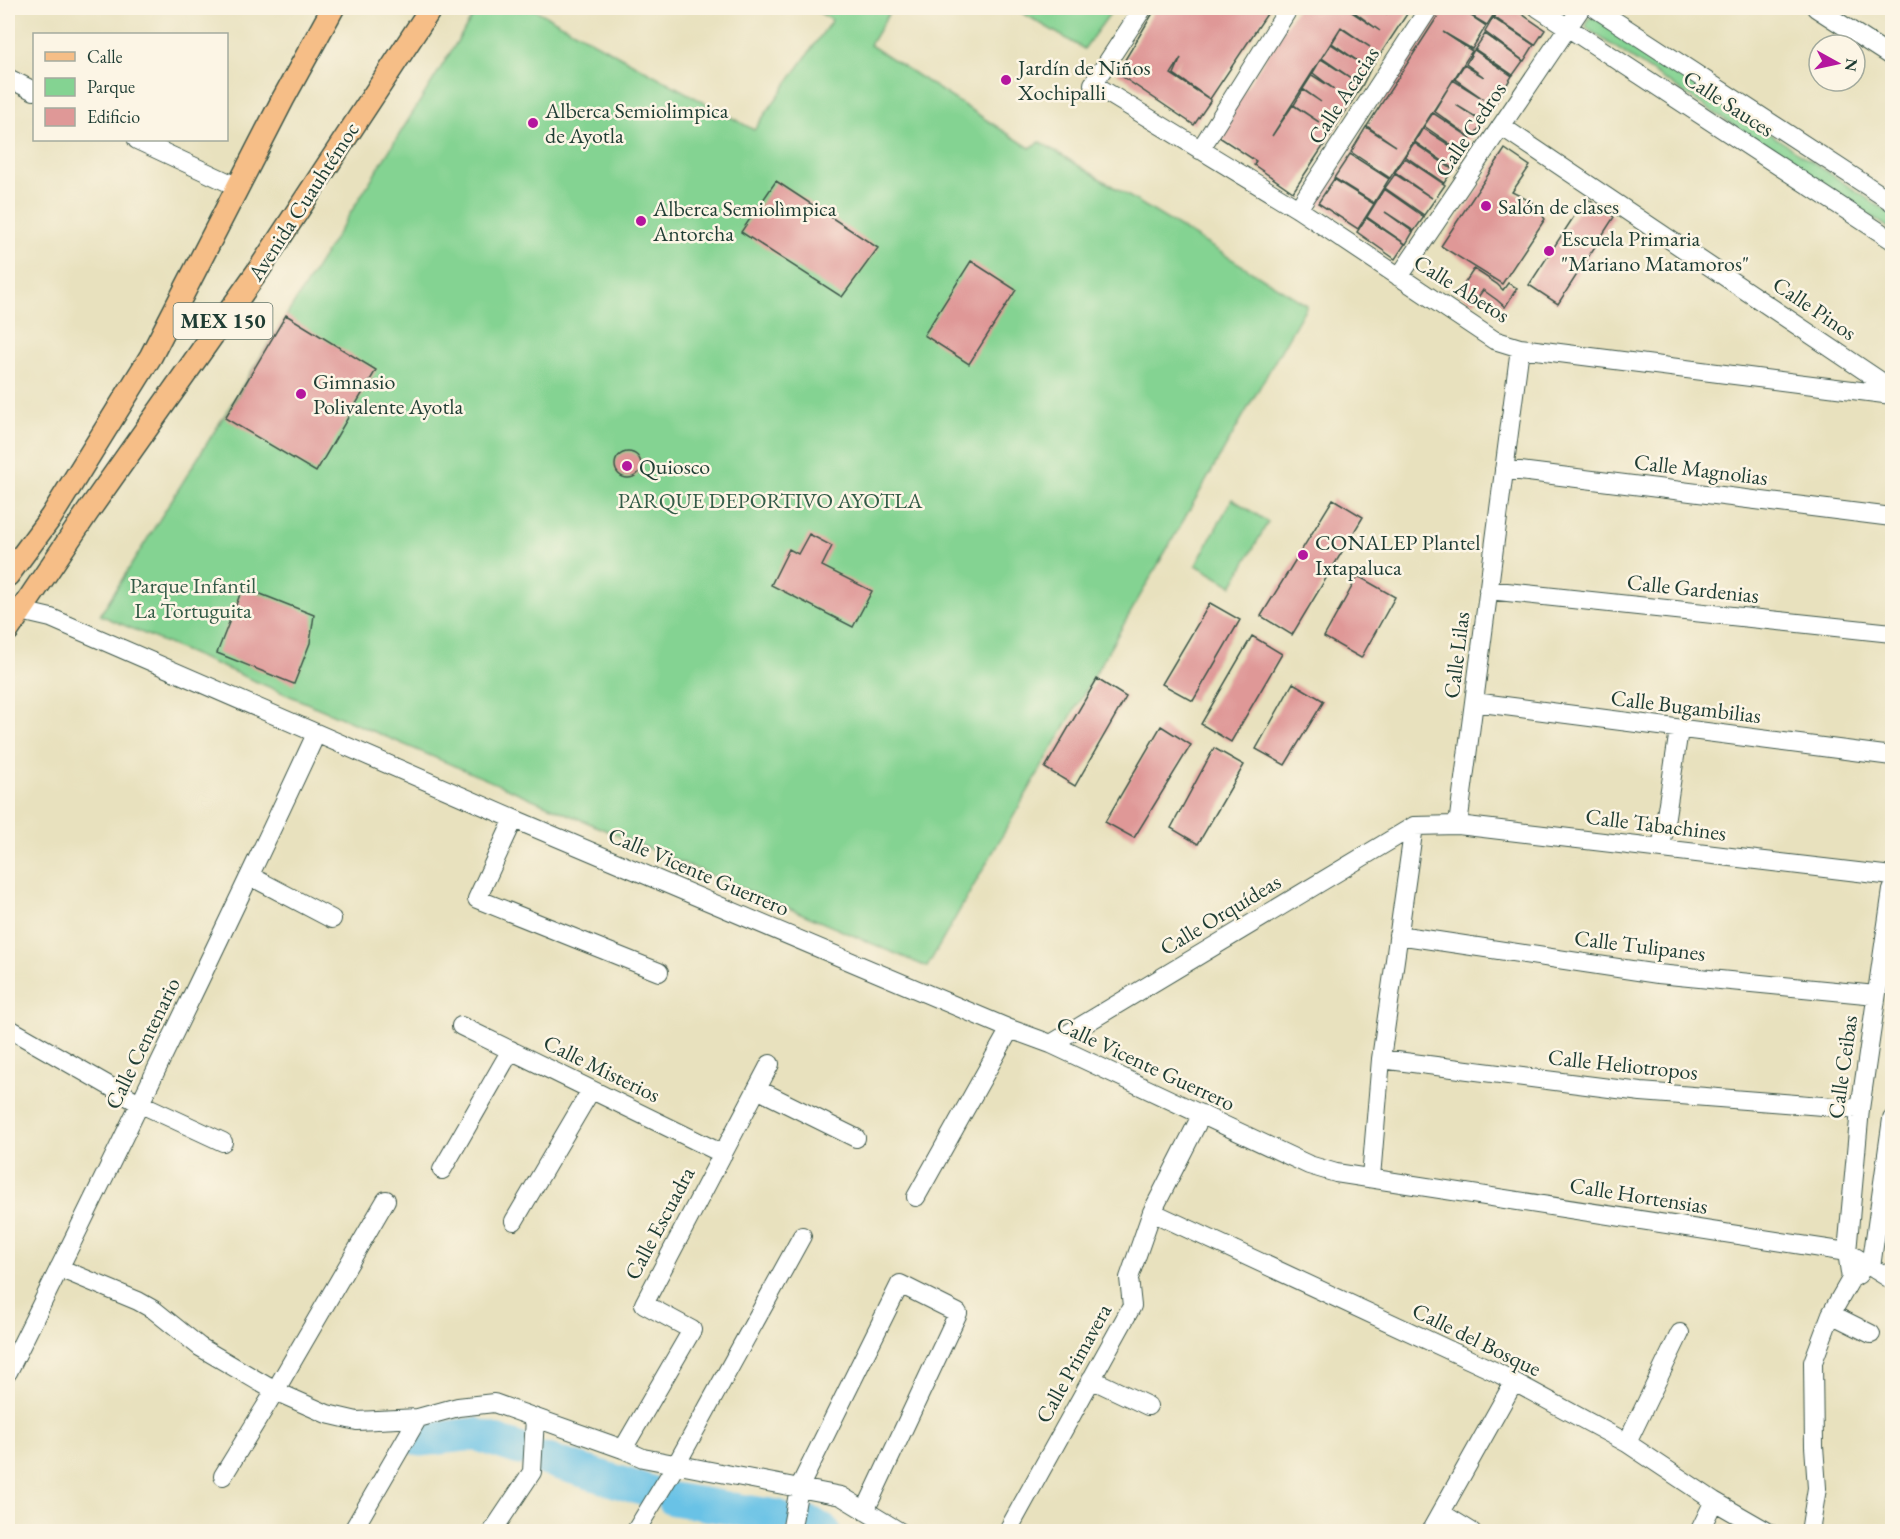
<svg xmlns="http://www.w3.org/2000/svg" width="1900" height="1539" viewBox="0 0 1900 1539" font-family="'EB Garamond',serif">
<rect width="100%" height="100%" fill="#fcf5e5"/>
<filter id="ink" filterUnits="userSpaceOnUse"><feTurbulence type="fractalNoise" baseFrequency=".0167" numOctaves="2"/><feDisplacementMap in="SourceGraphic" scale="12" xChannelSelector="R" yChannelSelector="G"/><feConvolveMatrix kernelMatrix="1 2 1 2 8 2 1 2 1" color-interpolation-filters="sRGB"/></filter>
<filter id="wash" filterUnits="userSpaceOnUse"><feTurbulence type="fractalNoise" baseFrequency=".008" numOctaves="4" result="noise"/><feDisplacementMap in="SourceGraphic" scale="24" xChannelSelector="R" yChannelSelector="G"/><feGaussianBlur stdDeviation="1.35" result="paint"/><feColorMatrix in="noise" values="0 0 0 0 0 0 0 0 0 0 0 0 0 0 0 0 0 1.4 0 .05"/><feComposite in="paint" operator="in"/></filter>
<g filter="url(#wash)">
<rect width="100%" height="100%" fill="#e8e1be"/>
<path fill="#84d392" stroke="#528863" stroke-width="1.5" d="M 478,8 L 532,8 L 754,130 L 832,20 L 812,8 L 892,8 L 870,45 L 1030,148 L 1040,142 L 1307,305 L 927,967 L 100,615 C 228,413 352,210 478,8 Z
M 1014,8 L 1114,8 L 1084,49 Z
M 1591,17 L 1596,18 L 1892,215 L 1892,230 L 1589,30 L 1586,27 L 1588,19 Z
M 1232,499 L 1268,522 L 1232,586 L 1196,565 Z"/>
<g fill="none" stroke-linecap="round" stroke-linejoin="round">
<path stroke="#69c2e6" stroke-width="33" d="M 420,1440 L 475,1434 L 519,1449
M 544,1459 L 648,1491
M 673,1499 L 777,1516
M 811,1523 L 825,1532"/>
</g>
<g id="blocks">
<path fill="#df9897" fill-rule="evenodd" d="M 1156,8 L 1271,8 L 1210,99 L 1174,74 L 1181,58 L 1171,74 L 1211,100 L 1194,125 L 1117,73 Z
M 1297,8 L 1353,8 L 1350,11 L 1380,31 L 1353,11 L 1355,8 L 1378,8 L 1387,14 L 1380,8 L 1411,8 L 1370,70 L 1362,86 L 1322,148 L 1293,192 L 1254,165 L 1256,161 L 1216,135 ZM 1341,27 L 1370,47 L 1341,28 L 1332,43 L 1365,66 L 1331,44 L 1322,58 L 1354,80 L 1321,59 L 1313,73 L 1334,89 L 1312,75 L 1303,89 L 1321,102 L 1303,90 L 1294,105 L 1319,122 L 1293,105 L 1272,136 Z
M 1443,8 L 1498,8 L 1487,25 L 1465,12 L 1486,26 L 1472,49 L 1443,32 L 1472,51 L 1390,178 L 1351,152 L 1366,127 L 1396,146 L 1367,126 Z
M 1500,8 L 1513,8 L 1545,30 L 1535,45 L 1494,17 Z
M 1493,18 L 1534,45 L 1524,61 L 1485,32 Z
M 1485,34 L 1523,61 L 1513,75 L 1475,49 Z
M 1474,50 L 1512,76 L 1484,122 L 1456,105 L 1483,123 L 1472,138 L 1434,111 L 1453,80 L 1485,100 L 1455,79 L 1464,65 L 1484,77 L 1466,64 Z
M 1433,113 L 1471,138 L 1462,152 L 1424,126 Z
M 1423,128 L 1463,154 L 1453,168 L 1415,142 Z
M 1414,143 L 1453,170 L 1444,183 L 1405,156 Z
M 1505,149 L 1530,166 L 1512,192 L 1532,202 L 1545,219 L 1502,284 L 1441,246 Z
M 1350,154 L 1389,179 L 1374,203 L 1334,178 Z
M 1405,158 L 1445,185 L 1424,215 L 1385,188 L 1395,174 L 1432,198 L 1395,172 Z
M 1334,179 L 1374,204 L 1358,229 L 1318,203 Z
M 776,181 L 878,248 L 842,297 L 741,232 Z
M 1384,189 L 1424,217 L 1414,231 L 1385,212 L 1413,232 L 1406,244 L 1367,217 Z
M 1586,198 L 1614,217 L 1558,304 L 1529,285 Z
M 1366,218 L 1405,244 L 1395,259 L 1357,232 Z
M 971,261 L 1016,290 L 969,364 L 924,335 Z
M 1474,269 L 1497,284 L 1503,290 L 1508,283 L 1517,288 L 1505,307 L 1497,300 L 1483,290 L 1474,303 L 1458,293 Z
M 286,315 L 376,370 L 316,472 L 225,418 Z
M615 465a13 13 0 1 1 26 0a13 13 0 1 1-26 0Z
M 1333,499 L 1363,517 L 1292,635 L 1261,616 Z
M 809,534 L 832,546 L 822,566 L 872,591 L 853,627 L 771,585 L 789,549 L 798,554 Z
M 1358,576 L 1395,597 L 1361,658 L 1324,637 Z
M 243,587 L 314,615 L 310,643 L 294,684 L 217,653 Z
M 1210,603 L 1240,620 L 1193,701 L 1162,684 Z
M 1252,636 L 1282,654 L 1231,742 L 1201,724 Z
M 1097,679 L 1126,697 L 1075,786 L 1045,768 Z
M 1293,683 L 1324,701 L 1285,765 L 1256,749 Z
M 1161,726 L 1191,745 L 1134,838 L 1105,822 Z
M 1214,748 L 1244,765 L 1198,844 L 1171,828 Z"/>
</g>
</g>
<g filter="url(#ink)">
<use href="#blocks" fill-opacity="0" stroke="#3d5649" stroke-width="1.5"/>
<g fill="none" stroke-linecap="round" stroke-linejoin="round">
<defs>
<path id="minor" d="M 1143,8 L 1093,84 L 1298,209 L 1494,340 L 1520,348 L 1892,395
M 1538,8 L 1892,240
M 1595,8 L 1892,202
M 1816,8 L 1892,57
M 8,78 L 34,91
M 1501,126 L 1892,389
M 137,140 L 238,187
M 1200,150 L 1289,8
M 1298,209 L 1429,8
M 1399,277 L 1581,8
M 1504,469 L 1892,517
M 1488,590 L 1892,633
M 8,612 L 21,611 L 51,618 L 514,819 L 1010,1029 L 1051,1044 L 1309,1165 L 1336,1173 L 1847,1252 L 1892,1280
M 1474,702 L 1892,756
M 514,819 L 477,899 L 659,972
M 1458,825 L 1520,348
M 1414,826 L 1458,825 L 1892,876
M 1661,849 L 1679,730
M 250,876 L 332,919
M 1398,935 L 1658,974 L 1876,995
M 461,1026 L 723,1154
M 8,1028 L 139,1103 L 223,1142
M 1051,1044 L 1414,826
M 1381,1059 L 1641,1092 L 1860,1109
M 757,1089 L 856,1138
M 442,1170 L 511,1050
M 1371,1177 L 1381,1059 L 1414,826
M 916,1197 L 1010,1029
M 1152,1212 L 1494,1371 L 1627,1443 L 1714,1501 L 1768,1532
M 514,1221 L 591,1090
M 1871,1267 L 1892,1119
M 59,1268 L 138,1301 L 154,1310 L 200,1347 L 275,1391 L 327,1414 L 357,1421 L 418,1418 L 458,1407 L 494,1403 L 623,1449 L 643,1458 L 841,1496 L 900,1532
M 1851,1279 L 1847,1252 L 1860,1109 L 1892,890
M 1831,1314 L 1871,1334
M 8,1372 C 113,1160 217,948 316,734
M 1091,1379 L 1148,1406
M 1627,1443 L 1680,1333
M 623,1449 L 692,1330 L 644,1304 L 770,1064
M 223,1476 L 275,1391 L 386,1200
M 1441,1513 L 1472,1532
M 352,1532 L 418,1418
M 492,1532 L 532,1472 L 535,1418
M 635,1532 L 676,1465 L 802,1236
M 791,1532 L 799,1488 L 900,1284 L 958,1313 L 865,1511
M 1007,1532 L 1132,1306 L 1129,1278 L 1152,1212 L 1202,1114
M 1430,1532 L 1514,1382
M 1699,1532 L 1714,1501
M 1810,1532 L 1817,1488 L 1814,1446 L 1813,1362 L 1831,1314 L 1851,1279 L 1859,1274"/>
<path id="major" d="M 8,575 L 51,517 L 151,356 L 283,99 L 333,8
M 8,630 L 87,513 L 260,268 L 431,8"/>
</defs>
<use href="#minor" stroke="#3d5649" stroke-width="20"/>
<use href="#major" stroke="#3d5649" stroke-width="25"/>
<use href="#minor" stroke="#fff" stroke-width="18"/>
<use href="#major" stroke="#f6be87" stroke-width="22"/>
</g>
</g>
<g fill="#b5179e" stroke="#fcf5e5" stroke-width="2">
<circle cx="1006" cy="80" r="6"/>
<circle cx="533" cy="123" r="6"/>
<circle cx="1486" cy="206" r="6"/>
<circle cx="641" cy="221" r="6"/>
<circle cx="1549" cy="251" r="6"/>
<circle cx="301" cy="394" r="6"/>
<circle cx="627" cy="466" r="6"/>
<circle cx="1303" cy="555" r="6"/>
</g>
<g text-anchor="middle" stroke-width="5" stroke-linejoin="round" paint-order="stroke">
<rect fill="#fcf5e5" stroke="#617469" stroke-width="1.5" x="173.5" y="303" width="99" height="36" rx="4.5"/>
<g font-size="21" font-weight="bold" fill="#1f3d34">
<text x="223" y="328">MEX 150</text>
</g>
<g font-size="22" fill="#1f3d34" stroke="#fcf5e5" text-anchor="start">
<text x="1018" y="75">Jardín de Niños<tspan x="1018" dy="25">Xochipalli</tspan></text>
<text x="545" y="118">Alberca Semiolimpica<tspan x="545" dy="25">de Ayotla</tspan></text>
<text x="1498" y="214">Salón de clases</text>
<text x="653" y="216">Alberca Semiolìmpica<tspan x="653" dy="25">Antorcha</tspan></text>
<text x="1561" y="246">Escuela Primaria<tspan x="1561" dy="25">"Mariano Matamoros"</tspan></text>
<text x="313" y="389">Gimnasio<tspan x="313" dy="25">Polivalente Ayotla</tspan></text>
<text x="639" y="474">Quiosco</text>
<text x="1315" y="550">CONALEP Plantel<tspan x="1315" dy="25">Ixtapaluca</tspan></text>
</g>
<g font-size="22" fill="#1f3d34" stroke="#fcf5e5">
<text transform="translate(1343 95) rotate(-57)" y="8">Calle Acacias</text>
<text transform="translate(1729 103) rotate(33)" y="8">Calle Sauces</text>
<text transform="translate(1470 129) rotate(-56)" y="8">Calle Cedros</text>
<text transform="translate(303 201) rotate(-57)" y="8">Avenida Cuauhtémoc</text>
<text transform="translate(1462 288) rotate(32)" y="8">Calle Abetos</text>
<text transform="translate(1815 308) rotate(34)" y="8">Calle Pinos</text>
<text transform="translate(1701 469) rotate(7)" y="8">Calle Magnolias</text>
<text transform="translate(1693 588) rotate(6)" y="8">Calle Gardenias</text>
<text transform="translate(1456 655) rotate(-83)" y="8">Calle Lilas</text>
<text transform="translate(1686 706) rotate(7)" y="8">Calle Bugambilias</text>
<text transform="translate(1656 824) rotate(7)" y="8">Calle Tabachines</text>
<text transform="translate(699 871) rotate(23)" y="8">Calle Vicente Guerrero</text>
<text transform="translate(1220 914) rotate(-31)" y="8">Calle Orquídeas</text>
<text transform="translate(1640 945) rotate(7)" y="8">Calle Tulipanes</text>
<text transform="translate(142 1043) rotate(-64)" y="8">Calle Centenario</text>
<text transform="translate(1146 1063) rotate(25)" y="8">Calle Vicente Guerrero</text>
<text transform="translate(1623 1064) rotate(6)" y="8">Calle Heliotropos</text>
<text transform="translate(1842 1067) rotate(-82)" y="8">Calle Ceibas</text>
<text transform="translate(602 1068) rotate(26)" y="8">Calle Misterios</text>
<text transform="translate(1639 1195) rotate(9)" y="8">Calle Hortensias</text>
<text transform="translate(659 1223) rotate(-62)" y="8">Calle Escuadra</text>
<text transform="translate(1477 1339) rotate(26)" y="8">Calle del Bosque</text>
<text transform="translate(1073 1363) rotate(-61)" y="8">Calle Primavera</text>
</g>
<g font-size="22" fill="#335b47" stroke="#fcf5e5">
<text x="770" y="508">PARQUE DEPORTIVO AYOTLA</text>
<text x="193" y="593">Parque Infantil<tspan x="193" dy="25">La Tortuguita</tspan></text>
</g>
</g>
<rect width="1900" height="1539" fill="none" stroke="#fcf5e5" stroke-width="30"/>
<rect x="33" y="33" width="195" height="108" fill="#fcf5e5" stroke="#a4ab9e" stroke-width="1.5"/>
<rect x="45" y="52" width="30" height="9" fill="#f6be87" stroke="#a4ab9e" stroke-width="1.5"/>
<text x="87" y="63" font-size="18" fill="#1f3d34">Calle</text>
<rect x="45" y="78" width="30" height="18" fill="#84d392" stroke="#a4ab9e" stroke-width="1.5"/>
<text x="87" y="93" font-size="18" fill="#1f3d34">Parque</text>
<rect x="45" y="108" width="30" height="18" fill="#df9897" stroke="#a4ab9e" stroke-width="1.5"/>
<text x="87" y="123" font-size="18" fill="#1f3d34">Edificio</text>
<g transform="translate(1837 63) rotate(98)"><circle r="28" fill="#fcf5e5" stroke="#a4ab9e" stroke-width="1.5"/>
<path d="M0-4.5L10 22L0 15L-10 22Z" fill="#b5179e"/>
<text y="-9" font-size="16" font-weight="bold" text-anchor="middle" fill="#1f3d34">N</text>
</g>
</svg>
